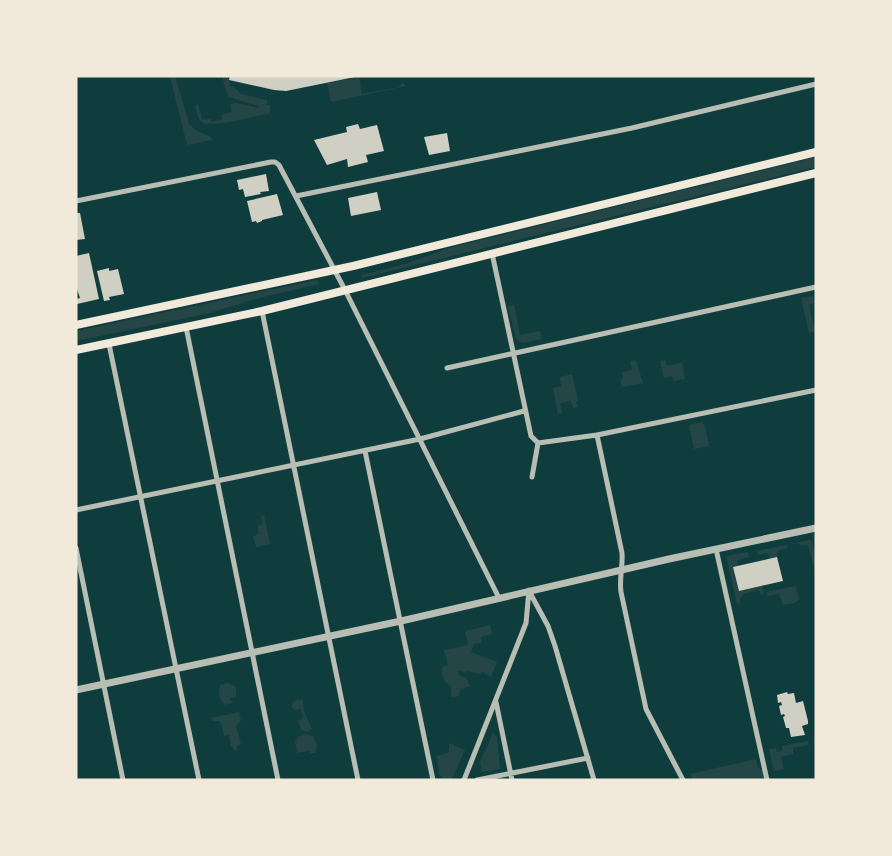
<svg xmlns="http://www.w3.org/2000/svg" width="892" height="856" viewBox="0 0 892 856" font-family="'Open Sans',sans-serif">
<rect width="100%" height="100%" fill="#0f3d3e"/>
<path fill="#244646" d="M 170,76 L 175,76 L 189,124 L 197,131 L 211,137 L 213,140 L 187,145 Z
M 222,76 L 230,76 L 229,86 L 234,87 L 241,94 L 267,100 L 267,105 L 270,105 L 270,113 C 258,116 214,127 204,123 C 198,121 197,113 195,107 L 198,104 L 202,120 L 210,119 L 212,122 L 222,119 L 222,115 L 232,112 L 230,104 L 236,103 L 259,108 L 259,106 L 228,97 Z
M 359,77 L 362,94 L 399,87 L 402,83 L 406,86 L 331,102 L 327,83 Z
M 816,157 L 816,167 L 362,278 L 362,275 L 405,264 L 449,248 Z
M 317,280 L 319,284 L 255,299 L 210,313 L 76,341 L 76,331 Z
M 813,296 L 815,303 L 809,305 L 813,324 L 816,323 L 816,331 L 809,333 L 801,298 Z
M 514,305 L 520,335 L 540,331 L 542,339 L 522,343 L 516,339 L 508,306 Z
M 636,360 L 643,383 L 622,387 L 620,380 L 623,379 L 622,372 L 632,370 L 630,361 Z
M 665,360 L 667,366 L 682,363 L 685,379 L 673,381 L 672,376 L 664,378 L 660,361 Z
M 572,374 L 578,401 L 576,402 L 578,407 L 573,408 L 571,401 L 560,403 L 562,413 L 558,414 L 553,388 L 561,386 L 560,377 Z
M 702,422 L 705,426 L 709,446 L 694,449 L 689,425 Z
M 264,515 L 270,544 L 256,547 L 253,536 L 258,535 L 258,525 L 263,524 L 261,516 Z
M 809,540 L 812,541 L 816,557 L 816,575 L 808,545 L 801,546 L 799,543 L 787,545 L 788,548 L 777,551 L 777,557 L 769,559 L 768,553 L 758,555 L 757,551 Z
M 748,552 L 749,557 L 737,560 L 738,566 L 733,567 L 739,590 L 762,585 L 764,594 L 761,595 L 759,590 L 743,594 L 743,596 L 740,597 L 741,603 L 737,604 L 726,556 Z
M 796,586 L 799,599 L 795,603 L 783,605 L 779,594 L 767,596 L 766,592 Z
M 490,625 L 492,634 L 481,637 L 482,643 L 474,644 L 471,652 L 497,662 L 491,677 L 482,672 L 481,674 L 466,671 L 466,673 L 459,670 L 458,673 L 460,676 L 466,678 L 470,686 L 460,690 L 459,696 L 451,697 L 451,687 C 444,681 440,676 443,666 L 448,665 L 444,650 L 468,645 L 465,631 Z
M 228,683 L 236,687 L 236,697 L 230,698 L 231,701 L 233,701 L 232,703 L 225,705 C 219,699 218,693 220,685 Z
M 303,699 L 304,711 L 312,729 L 307,732 L 301,730 L 298,721 L 303,718 L 301,709 L 295,710 L 292,708 L 292,705 L 295,700 Z
M 239,712 L 241,720 L 236,726 L 241,744 L 237,746 L 237,750 L 235,750 L 231,746 L 229,735 L 224,736 L 222,726 L 219,721 L 214,721 L 211,718 Z
M 493,733 L 497,737 L 500,769 L 482,772 L 480,762 Z
M 305,734 L 313,736 L 317,746 L 315,753 L 310,753 L 309,751 L 297,753 L 295,742 L 298,737 Z
M 808,741 L 809,745 L 793,748 L 793,754 L 781,757 L 784,769 L 774,771 L 769,749 L 776,748 L 777,752 L 782,751 L 782,746 Z
M 449,743 L 465,750 L 454,775 L 451,779 L 444,780 L 439,774 L 437,756 L 449,752 Z
M 756,759 L 758,768 L 763,770 L 764,780 L 693,780 L 690,774 Z"/>
<path fill="#cfcfc3" d="M 230,76 L 355,76 L 355,77 L 286,91 L 274,90 L 229,80 Z
M 358,124 L 360,129 L 377,125 L 384,151 L 366,155 L 368,162 L 348,167 L 347,159 L 327,165 L 314,140 L 347,132 L 346,127 Z
M 447,133 L 450,151 L 429,155 L 424,137 Z
M 266,174 L 269,191 L 260,192 L 261,194 L 245,197 L 243,189 L 239,190 L 237,180 Z
M 377,192 L 381,210 L 351,216 L 348,198 Z
M 277,194 L 283,215 L 262,220 L 262,221 L 257,223 L 256,221 L 252,222 L 247,201 Z
M 76,213 L 80,213 L 85,239 L 76,240 Z
M 89,253 L 99,299 L 77,304 L 76,299 L 80,298 L 76,286 L 76,256 Z
M 109,268 L 109,271 L 118,269 L 124,294 L 109,297 L 110,300 L 104,301 L 97,271 Z
M 777,557 L 783,581 L 739,591 L 733,567 Z
M 787,692 L 788,694 L 794,693 L 796,703 L 803,701 L 808,721 L 808,724 L 802,726 L 805,735 L 791,737 L 789,728 L 786,728 L 783,717 L 785,716 L 784,714 L 781,715 L 779,706 L 782,705 L 781,702 L 778,703 L 777,695 Z"/>
<g fill="none" stroke-linecap="round" stroke-linejoin="round">
<path stroke="#b8beb3" stroke-width="5" d="M 296,196 L 632,128 L 816,84
M 76,201 L 271,162 L 275,162 L 279,165 L 345,290 L 499,598
M 492,253 L 531,436 L 538,443
M 262,311 L 358,780
M 186,327 L 278,780
M 109,344 L 199,780
M 447,368 L 816,287
M 597,435 L 622,553 C 623,567 619,579 621,592 L 646,709 L 683,780
M 538,443 L 597,435 L 816,390
M 365,451 L 433,780
M 532,477 L 538,443
M 76,510 L 420,439 L 524,411
M 76,548 L 123,780
M 716,549 L 767,780
M 529,591 L 548,626 L 555,646 L 594,780
M 496,702 L 512,780
M 464,780 L 526,623 L 529,590
M 477,780 L 588,758"/>
<path stroke="#b8beb3" stroke-width="7" d="M 76,690 L 401,621 L 669,559 L 816,528"/>
<path stroke="#f1e9da" stroke-width="8" d="M 76,325 L 353,266 L 816,152
M 76,350 L 262,311 L 816,173"/>
</g>
<rect width="892" height="856" fill="none" stroke="#f1e9da" stroke-width="155"/>
</svg>
